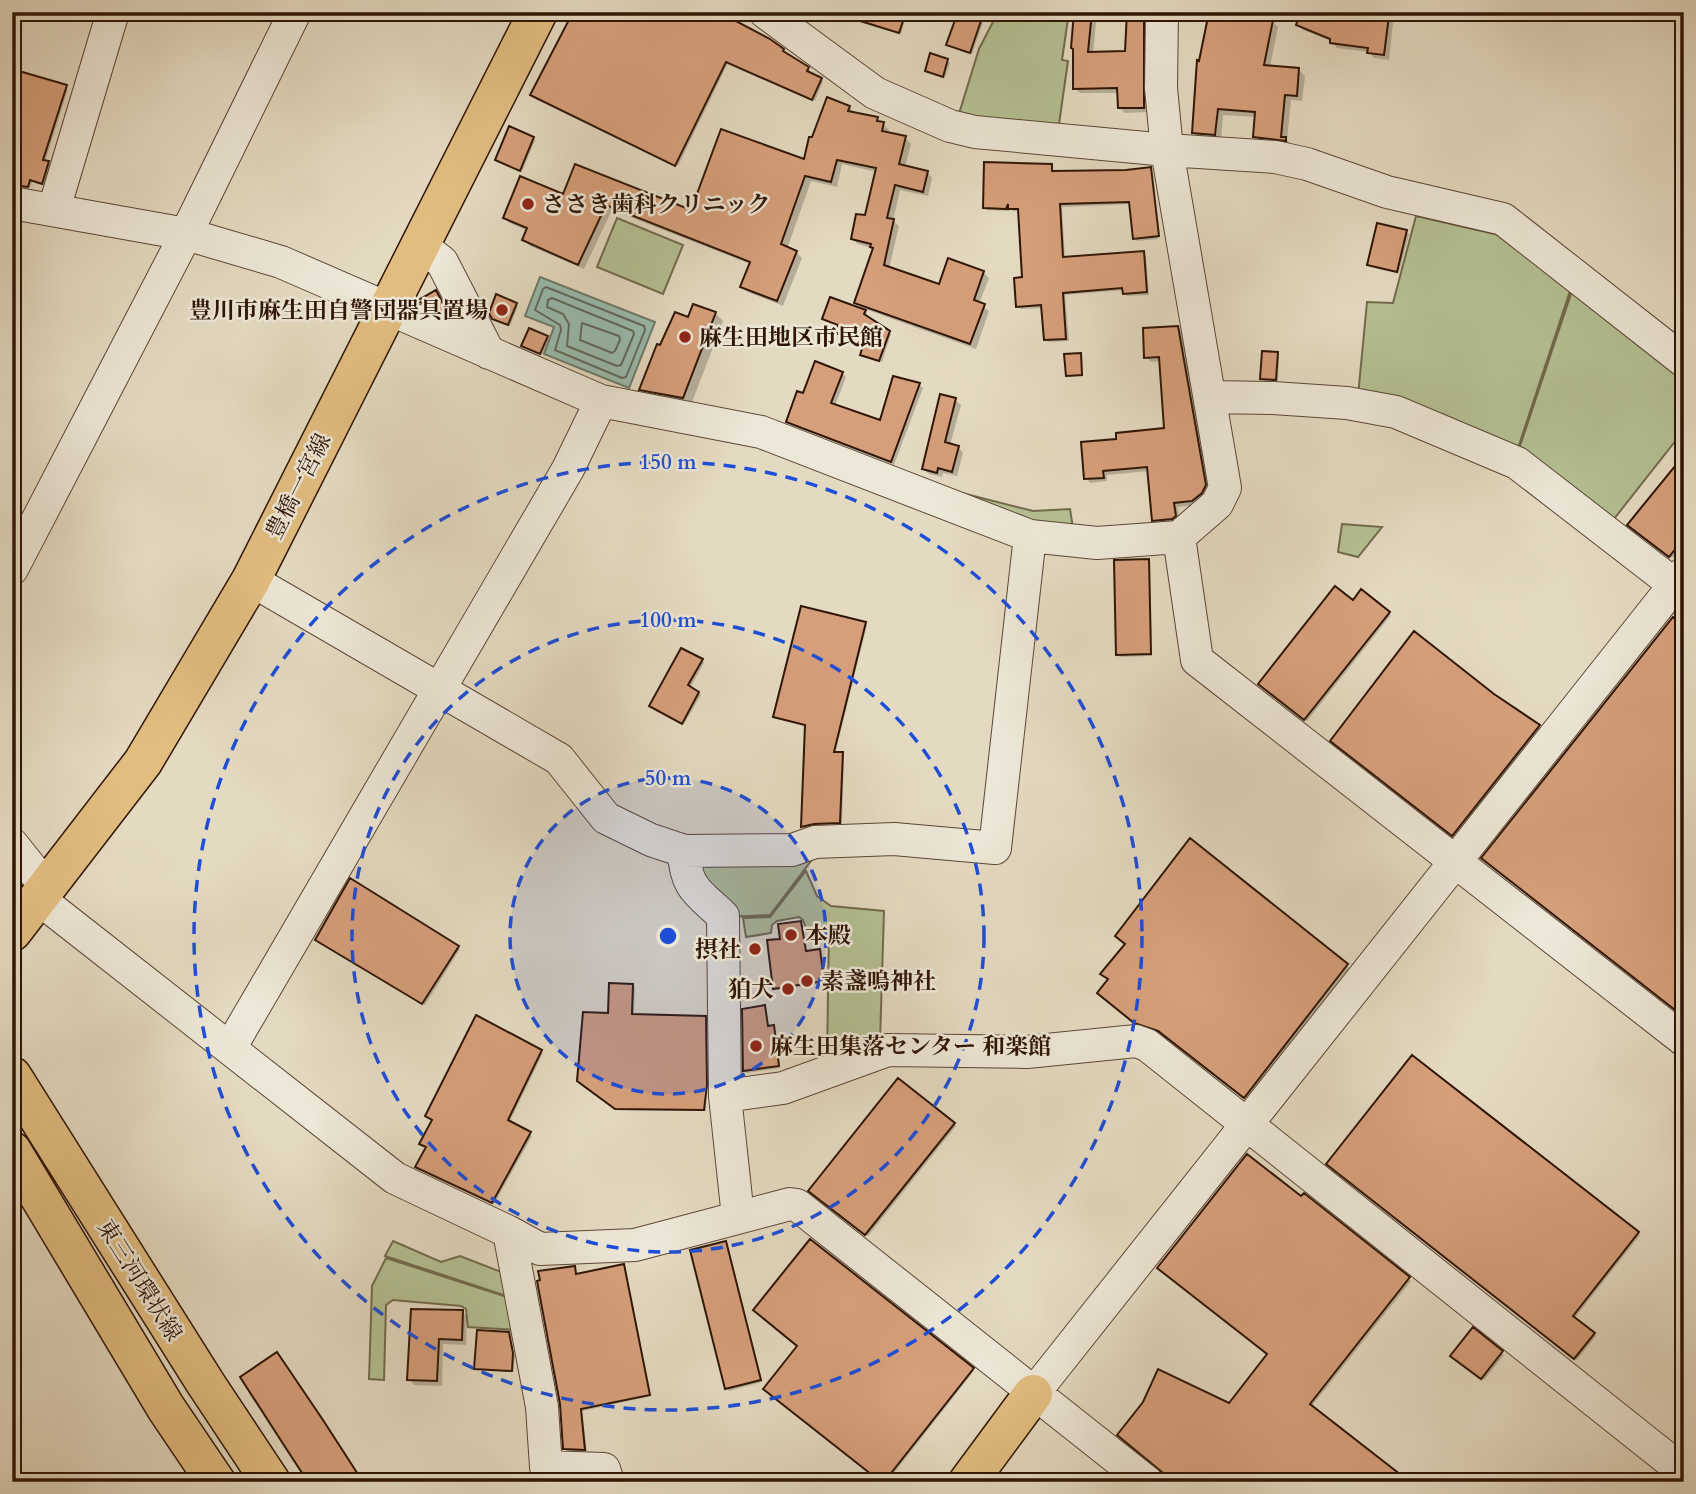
<svg xmlns="http://www.w3.org/2000/svg" width="1696" height="1494" viewBox="0 0 1696 1494" font-family="Cardo,'Noto Serif JP',serif">
<rect width="100%" height="100%" fill="#e4dac1"/>
<filter id="stains"><feTurbulence type="fractalNoise" baseFrequency=".00286" numOctaves="4"/><feColorMatrix values="0 0 0 0 .2 0 0 0 0 .09 0 0 0 0 .02 0 0 0 .5 -.17"/></filter>
<radialGradient id="worn" r=".72"><stop offset=".6" stop-color="#630" stop-opacity="0"/><stop offset="1" stop-color="#630" stop-opacity=".3"/></radialGradient>
<path fill="#b4c093" stroke="#726a4c" stroke-width="2" d="M 998,12 L 1069,12 L 1062,60 L 1068,61 L 1058,131 L 958,117 L 979,49 Z
M 1416,216 L 1499,235 L 1570,291 L 1517,451 L 1358,396 L 1367,302 L 1393,303 Z
M 617,218 L 683,245 L 663,294 L 597,267 Z
M 1572,291 L 1684,379 L 1684,430 L 1610,524 L 1518,452 Z
M 958,492 L 1033,511 L 1070,509 L 1073,528 L 1031,526 Z
M 1342,524 L 1382,527 L 1358,557 L 1338,552 Z
M 691,857 L 814,857 L 770,915 L 728,917 Z
M 806,871 L 817,896 L 831,906 L 884,911 L 880,1042 L 827,1060 L 829,928 L 806,928 L 803,920 L 799,917 L 777,921 L 772,925 L 771,933 L 746,937 L 743,918 L 770,917 Z
M 393,1241 L 441,1262 L 460,1256 L 509,1275 L 510,1297 L 385,1256 Z
M 386,1258 L 510,1298 L 516,1330 L 468,1327 L 466,1309 L 461,1306 L 393,1300 L 386,1305 L 384,1380 L 369,1379 L 372,1286 Z"/>
<path fill="#97bbad" stroke="#6d796a" stroke-width="2" d="M 540,277 L 655,322 L 629,388 L 544,354 L 554,327 L 525,316 Z"/>
<path fill="#0003" d="M 877,12 L 907,12 L 901,34 L 875,26 L 873,24 Z
M 960,12 L 992,12 L 990,19 L 985,17 L 972,54 L 948,45 Z
M 1076,12 L 1097,12 L 1093,54 L 1126,53 L 1129,12 L 1148,12 L 1149,112 L 1125,113 L 1119,107 L 1119,93 L 1080,93 L 1075,88 Z
M 1211,12 L 1269,12 L 1267,20 L 1272,21 L 1278,27 L 1270,67 L 1299,70 L 1305,76 L 1302,101 L 1291,100 L 1287,140 L 1292,145 L 1261,143 L 1255,136 L 1256,117 L 1223,115 L 1221,140 L 1200,138 L 1194,132 L 1201,63 Z
M 1303,12 L 1371,12 L 1369,16 L 1388,18 L 1393,23 L 1389,60 L 1374,58 L 1369,52 L 1337,48 L 1332,41 L 1303,30 L 1298,24 Z
M 1423,12 L 1442,12 L 1439,21 L 1424,16 Z
M 783,50 L 808,69 L 810,71 L 809,74 L 823,81 L 815,101 L 728,63 L 678,166 L 535,97 Z
M 947,61 L 950,63 L 945,78 L 927,71 Z
M 12,70 L 68,89 L 45,162 L 50,165 L 44,185 L 32,182 L 30,188 L 12,186 Z
M 849,107 L 855,113 L 877,119 L 889,130 L 888,134 L 905,138 L 911,144 L 905,167 L 927,172 L 932,178 L 928,196 L 900,190 L 893,221 L 899,226 L 889,269 L 940,286 L 983,272 L 989,278 L 979,304 L 989,311 L 976,349 L 862,308 L 856,302 L 875,249 L 858,244 L 852,239 L 866,218 L 877,172 L 842,164 L 837,187 L 811,181 L 787,249 L 796,252 L 802,258 L 783,306 L 748,292 L 742,287 L 751,264 L 612,210 L 584,269 L 530,246 L 524,240 L 528,231 L 510,223 L 505,218 L 564,196 L 692,212 L 806,161 Z
M 533,138 L 535,140 L 522,172 L 497,160 Z
M 1051,166 L 1054,172 L 1126,171 L 1151,169 L 1158,239 L 1137,241 L 1135,238 L 1131,204 L 1062,207 L 1065,259 L 1143,253 L 1146,256 L 1149,295 L 1127,296 L 1124,290 L 1065,295 L 1069,341 L 1048,342 L 1045,339 L 1043,308 L 1021,309 L 1018,306 L 1024,279 L 1020,211 L 1013,211 L 1010,208 L 1009,211 L 987,210 L 984,207 Z
M 1406,232 L 1409,234 L 1399,273 L 1368,265 Z
M 436,293 L 441,298 L 451,318 L 424,306 L 419,301 Z
M 516,304 L 518,306 L 510,326 L 496,321 Z
M 865,311 L 867,313 L 865,317 L 891,334 L 882,362 L 864,356 L 862,354 L 865,344 L 840,335 L 838,333 L 840,326 L 824,318 Z
M 715,313 L 723,321 L 691,405 L 648,397 L 641,389 L 661,347 L 689,319 Z
M 1178,327 L 1182,332 L 1210,490 L 1197,505 L 1178,507 L 1179,520 L 1158,524 L 1154,520 L 1149,471 L 1107,475 L 1107,481 L 1090,483 L 1086,478 L 1118,440 L 1166,430 L 1161,361 L 1151,362 L 1146,357 Z
M 547,337 L 549,339 L 542,355 L 523,346 Z
M 1277,354 L 1279,356 L 1278,381 L 1264,381 L 1262,379 Z
M 1080,355 L 1082,357 L 1083,376 L 1070,377 L 1068,375 Z
M 842,373 L 846,377 L 835,406 L 881,423 L 894,378 L 920,385 L 923,388 L 894,465 L 791,425 L 788,421 L 804,395 Z
M 955,400 L 961,405 L 950,445 L 958,447 L 963,453 L 957,476 L 943,473 L 942,477 L 929,474 L 924,469 Z
M 1684,458 L 1684,543 L 1672,558 L 1630,525 Z
M 1148,561 L 1150,563 L 1152,656 L 1120,657 L 1117,655 Z
M 1362,592 L 1391,615 L 1307,721 L 1260,684 L 1353,602 Z
M 865,623 L 867,625 L 835,754 L 844,756 L 842,824 L 817,825 L 805,829 L 803,827 L 806,726 L 775,717 Z
M 702,660 L 704,663 L 690,688 L 701,695 L 684,724 L 653,708 Z
M 1493,695 L 1540,729 L 1455,837 L 1335,743 Z
M 1190,841 L 1349,968 L 1247,1099 L 1162,1032 L 1138,1024 L 1101,995 L 1127,944 Z
M 801,923 L 807,953 L 819,951 L 821,953 L 825,983 L 777,990 L 775,988 L 782,941 Z
M 319,941 L 458,947 L 460,949 L 425,1005 Z
M 633,985 L 635,987 L 634,1015 L 705,1018 L 707,1020 L 706,1111 L 618,1110 L 582,1083 L 609,1015 Z
M 765,1007 L 769,1028 L 775,1029 L 780,1068 L 747,1073 L 745,1071 Z
M 541,1051 L 543,1053 L 509,1123 L 532,1136 L 494,1204 L 419,1169 L 434,1121 Z
M 898,1081 L 956,1126 L 868,1236 L 811,1190 Z
M 1329,1164 L 1638,1233 L 1640,1235 L 1574,1319 L 1596,1336 L 1577,1360 Z
M 1304,1196 L 1411,1281 L 1311,1407 L 1407,1482 L 1169,1482 L 1269,1354 Z
M 811,1241 L 974,1371 L 887,1482 L 883,1482 L 799,1346 Z
M 726,1242 L 762,1382 L 729,1391 L 727,1388 Z
M 623,1266 L 651,1396 L 582,1411 L 587,1451 L 567,1451 L 565,1448 L 574,1268 L 577,1275 Z
M 412,1310 L 462,1312 L 467,1317 L 466,1345 L 443,1344 L 442,1386 L 414,1385 L 409,1379 Z
M 1473,1330 L 1504,1355 L 1484,1380 L 1453,1355 Z
M 508,1334 L 515,1356 L 513,1372 L 478,1370 L 475,1368 Z"/>
<g fill="none" stroke-linecap="round" stroke-linejoin="round">
<path stroke="#63685a" stroke-width="2" d="M 546,287 L 644,326 L 645,330 L 626,377 L 622,378 L 555,350 L 561,330 L 560,325 L 535,310 L 543,289 Z
M 552,298 L 633,331 L 634,334 L 621,365 L 617,366 L 567,346 L 569,324 L 563,314 L 547,307 L 548,300 Z
M 582,323 L 619,336 L 620,340 L 615,351 L 612,353 L 580,340 Z"/>
</g>
<path fill="#d69f7b" stroke="#2f1506" stroke-width="2" d="M 573,12 L 719,12 L 770,39 L 784,49 L 783,51 L 809,67 L 807,71 L 822,78 L 812,100 L 726,62 L 675,166 L 530,95 Z
M 845,12 L 906,12 L 899,33 L 844,16 Z
M 958,12 L 984,12 L 970,53 L 946,45 Z
M 1074,12 L 1092,12 L 1088,52 L 1125,51 L 1127,12 L 1144,12 L 1144,108 L 1118,108 L 1117,88 L 1073,89 L 1073,49 L 1071,48 Z
M 1209,12 L 1262,12 L 1261,17 L 1273,20 L 1264,65 L 1299,68 L 1297,96 L 1285,95 L 1281,137 L 1286,137 L 1286,141 L 1253,137 L 1255,112 L 1218,109 L 1215,135 L 1192,133 L 1197,60 L 1199,61 Z
M 1301,12 L 1357,12 L 1389,16 L 1384,55 L 1367,53 L 1368,48 L 1330,43 L 1330,39 L 1296,25 Z
M 930,53 L 948,59 L 943,77 L 925,71 Z
M 12,69 L 67,85 L 43,160 L 49,161 L 42,184 L 30,180 L 28,187 L 12,185 Z
M 827,97 L 850,106 L 848,111 L 878,117 L 877,121 L 884,122 L 882,131 L 906,136 L 899,164 L 928,171 L 923,192 L 895,185 L 887,218 L 894,219 L 884,265 L 939,284 L 948,258 L 984,271 L 974,300 L 985,304 L 970,344 L 854,303 L 873,248 L 870,247 L 871,244 L 851,239 L 856,214 L 865,215 L 876,168 L 837,160 L 831,182 L 805,176 L 781,244 L 797,251 L 777,301 L 740,287 L 750,262 L 606,205 L 578,265 L 522,240 L 527,228 L 503,218 L 520,176 L 563,194 L 575,164 L 691,210 L 721,129 L 804,159 L 809,137 L 812,137 Z
M 509,126 L 534,137 L 520,171 L 495,160 Z
M 984,162 L 1052,164 L 1052,171 L 1126,170 L 1151,167 L 1159,236 L 1133,239 L 1129,202 L 1060,204 L 1063,257 L 1144,251 L 1147,292 L 1123,294 L 1122,288 L 1063,293 L 1066,339 L 1044,340 L 1041,305 L 1016,307 L 1014,278 L 1022,277 L 1018,209 L 1008,209 L 1008,204 L 1006,209 L 983,208 Z
M 1377,223 L 1407,230 L 1397,272 L 1367,265 Z
M 436,290 L 449,315 L 417,301 Z
M 496,294 L 517,303 L 508,325 L 492,319 L 489,313 Z
M 830,297 L 866,310 L 864,314 L 890,331 L 879,361 L 860,355 L 864,343 L 836,333 L 838,325 L 822,319 Z
M 693,304 L 716,312 L 683,398 L 639,390 L 657,344 L 660,345 L 675,312 L 688,317 Z
M 1178,326 L 1206,485 L 1202,493 L 1192,501 L 1174,503 L 1176,516 L 1172,519 L 1152,521 L 1147,467 L 1103,471 L 1104,478 L 1084,479 L 1081,442 L 1116,439 L 1116,433 L 1164,428 L 1159,357 L 1144,358 L 1143,328 Z
M 529,328 L 548,336 L 540,354 L 521,346 Z
M 1262,351 L 1278,352 L 1276,380 L 1260,379 Z
M 1081,353 L 1082,375 L 1066,376 L 1064,354 Z
M 815,361 L 843,372 L 831,403 L 880,420 L 893,376 L 920,383 L 891,462 L 786,422 L 797,391 L 803,393 Z
M 940,394 L 956,398 L 945,442 L 959,446 L 952,472 L 938,468 L 937,473 L 922,469 Z
M 1684,455 L 1684,538 L 1669,557 L 1627,525 Z
M 1149,559 L 1151,654 L 1116,655 L 1114,560 Z
M 1335,586 L 1353,600 L 1361,589 L 1390,612 L 1304,720 L 1258,684 Z
M 801,606 L 866,622 L 834,752 L 843,752 L 840,823 L 814,824 L 801,827 L 805,725 L 773,717 Z
M 1673,617 L 1684,626 L 1684,1017 L 1481,858 Z
M 1414,631 L 1494,694 L 1540,725 L 1452,836 L 1330,741 Z
M 681,648 L 703,659 L 688,685 L 699,692 L 682,724 L 649,706 Z
M 1190,838 L 1348,964 L 1244,1098 L 1158,1031 L 1134,1023 L 1097,993 L 1108,979 L 1100,974 L 1125,944 L 1115,936 Z
M 350,878 L 459,946 L 422,1004 L 315,940 Z
M 801,921 L 806,951 L 820,949 L 824,981 L 773,989 L 767,940 L 780,939 L 778,924 Z
M 609,983 L 633,984 L 632,1014 L 706,1016 L 707,1085 L 704,1110 L 615,1109 L 577,1081 L 583,1012 L 608,1013 Z
M 765,1005 L 768,1026 L 774,1025 L 779,1066 L 743,1071 L 742,1009 Z
M 476,1015 L 542,1050 L 508,1120 L 531,1132 L 492,1203 L 415,1167 L 426,1147 L 419,1144 L 432,1120 L 425,1116 Z
M 1412,1055 L 1639,1232 L 1573,1316 L 1595,1333 L 1574,1359 L 1326,1164 Z
M 898,1078 L 955,1123 L 865,1235 L 808,1191 Z
M 1247,1154 L 1301,1196 L 1304,1193 L 1410,1277 L 1310,1404 L 1410,1482 L 1174,1482 L 1117,1435 L 1143,1402 L 1158,1369 L 1229,1403 L 1267,1354 L 1157,1268 Z
M 810,1239 L 974,1368 L 884,1482 L 881,1482 L 763,1389 L 797,1346 L 753,1310 Z
M 726,1241 L 761,1380 L 725,1389 L 690,1250 Z
M 624,1264 L 650,1395 L 581,1409 L 585,1450 L 563,1449 L 560,1404 L 537,1281 L 540,1280 L 538,1271 L 575,1266 L 576,1274 Z
M 411,1309 L 463,1310 L 462,1340 L 439,1339 L 437,1381 L 407,1380 Z
M 1473,1327 L 1503,1351 L 1481,1379 L 1450,1356 Z
M 477,1330 L 509,1332 L 513,1353 L 512,1371 L 474,1369 Z
M 277,1352 L 323,1420 L 363,1482 L 308,1482 L 289,1453 L 240,1377 Z"/>
<g fill="none" stroke-linecap="round" stroke-linejoin="round">
<defs>
<path id="minor" d="M 765,12 L 875,93 L 950,126 L 975,132 L 1167,150 L 1275,157 L 1307,164 L 1387,192 L 1503,219 L 1684,361
M 12,203 L 186,234 L 281,262 L 601,401 L 761,432 L 1030,536 L 1097,543 L 1179,537 L 1217,504 L 1225,488 L 1167,150 L 1161,88 L 1162,12
M 54,209 L 113,12
M 420,245 L 442,262 L 489,353
M 1210,397 L 1273,398 L 1347,403 L 1396,412 L 1517,463 L 1684,592
M 1179,537 L 1197,660 L 1684,1040
M 12,569 L 186,234 L 295,12
M 251,580 L 559,759 L 606,818 L 651,840 L 684,851 L 792,850 L 815,842 L 894,839 L 995,848 L 1030,536
M 12,844 L 47,888
M 684,851 C 685,888 699,893 723,916 L 725,1096 L 738,1217
M 39,899 L 395,1178 L 509,1232 L 540,1249 L 635,1245 L 790,1204 L 797,1205 L 1147,1482
M 230,1048 L 568,469 L 601,401
M 725,1096 L 783,1088 L 888,1050 L 1027,1052 L 1136,1041 L 1147,1045 L 1684,1472
M 509,1232 L 542,1407 L 546,1467 L 604,1469 L 608,1482
M 1033,1394 L 1684,573"/>
<path id="major" d="M 12,932 L 143,762 L 251,580 L 538,12
M 12,1076 L 206,1384 L 271,1482
M 12,1151 L 166,1408 L 216,1482
M 968,1482 L 1033,1394"/>
</defs>
<use href="#minor" stroke="#5c4635" stroke-width="34"/>
<use href="#major" stroke="#2f1506" stroke-width="41"/>
<use href="#minor" stroke="#ede7d7" stroke-width="32"/>
<use href="#major" stroke="#e2bd80" stroke-width="38"/>
</g>
<circle cx="668" cy="936" r="158" fill="#1d4ed8" fill-opacity=".12"/>
<g fill="none" stroke="#1d4ed8" stroke-width="3.5" stroke-dasharray="12 9">
<circle cx="668" cy="936" r="158"/>
<circle cx="668" cy="936" r="316"/>
<circle cx="668" cy="936" r="474"/>
</g>
<g fill="#8f2418" stroke="#ede7d7" stroke-width="2.5">
<circle cx="528" cy="204" r="7"/>
<circle cx="502" cy="310" r="7"/>
<circle cx="685" cy="337" r="7"/>
<circle cx="791" cy="935" r="7"/>
<circle cx="755" cy="949" r="7"/>
<circle cx="807" cy="981" r="7"/>
<circle cx="788" cy="989" r="7"/>
<circle cx="756" cy="1046" r="7"/>
</g>
<g text-anchor="middle" stroke-width="5" stroke-linejoin="round" paint-order="stroke">
<g font-size="23" font-weight="bold" fill="#2f1506" stroke="#ede7d7" text-anchor="start">
<text x="542" y="212">ささき歯科クリニック</text>
<text x="488" y="318" text-anchor="end">豊川市麻生田自警団器具置場</text>
<text x="699" y="345">麻生田地区市民館</text>
<text x="805" y="943">本殿</text>
<text x="741" y="957" text-anchor="end">摂社</text>
<text x="821" y="989">素盞嗚神社</text>
<text x="774" y="997" text-anchor="end">狛犬</text>
<text x="770" y="1054">麻生田集落センター 和楽館</text>
</g>
<g font-size="23" fill="#2f1506" stroke="#ede7d7">
<text transform="translate(298 486) rotate(-63)" y="8">豊橋一宮線</text>
<text transform="translate(140 1280) rotate(58)" y="8">東三河環状線</text>
</g>
</g>
<circle cx="668" cy="936" r="10" fill="#1d4ed8" stroke="#ede7d7" stroke-width="3.5"/>
<g font-size="21" text-anchor="middle" font-weight="bold" fill="#1d4ed8" stroke="#ede7d7" stroke-width="5" stroke-linejoin="round" paint-order="stroke">
<text x="668" y="469">150 m</text>
<text x="668" y="627">100 m</text>
<text x="668" y="785">50 m</text>
</g>
<rect width="1696" height="1494" fill="none" stroke="#e4dac1" stroke-width="42"/>
<rect x="14" y="14" width="1668" height="1466" fill="none" stroke="#2f1506" stroke-width="3.5"/>
<rect x="21" y="21" width="1654" height="1452" fill="none" stroke="#2f1506" stroke-width="2"/>
<rect width="100%" height="100%" filter="url(#stains)"/>
<rect width="100%" height="100%" fill="url(#worn)"/>
</svg>
